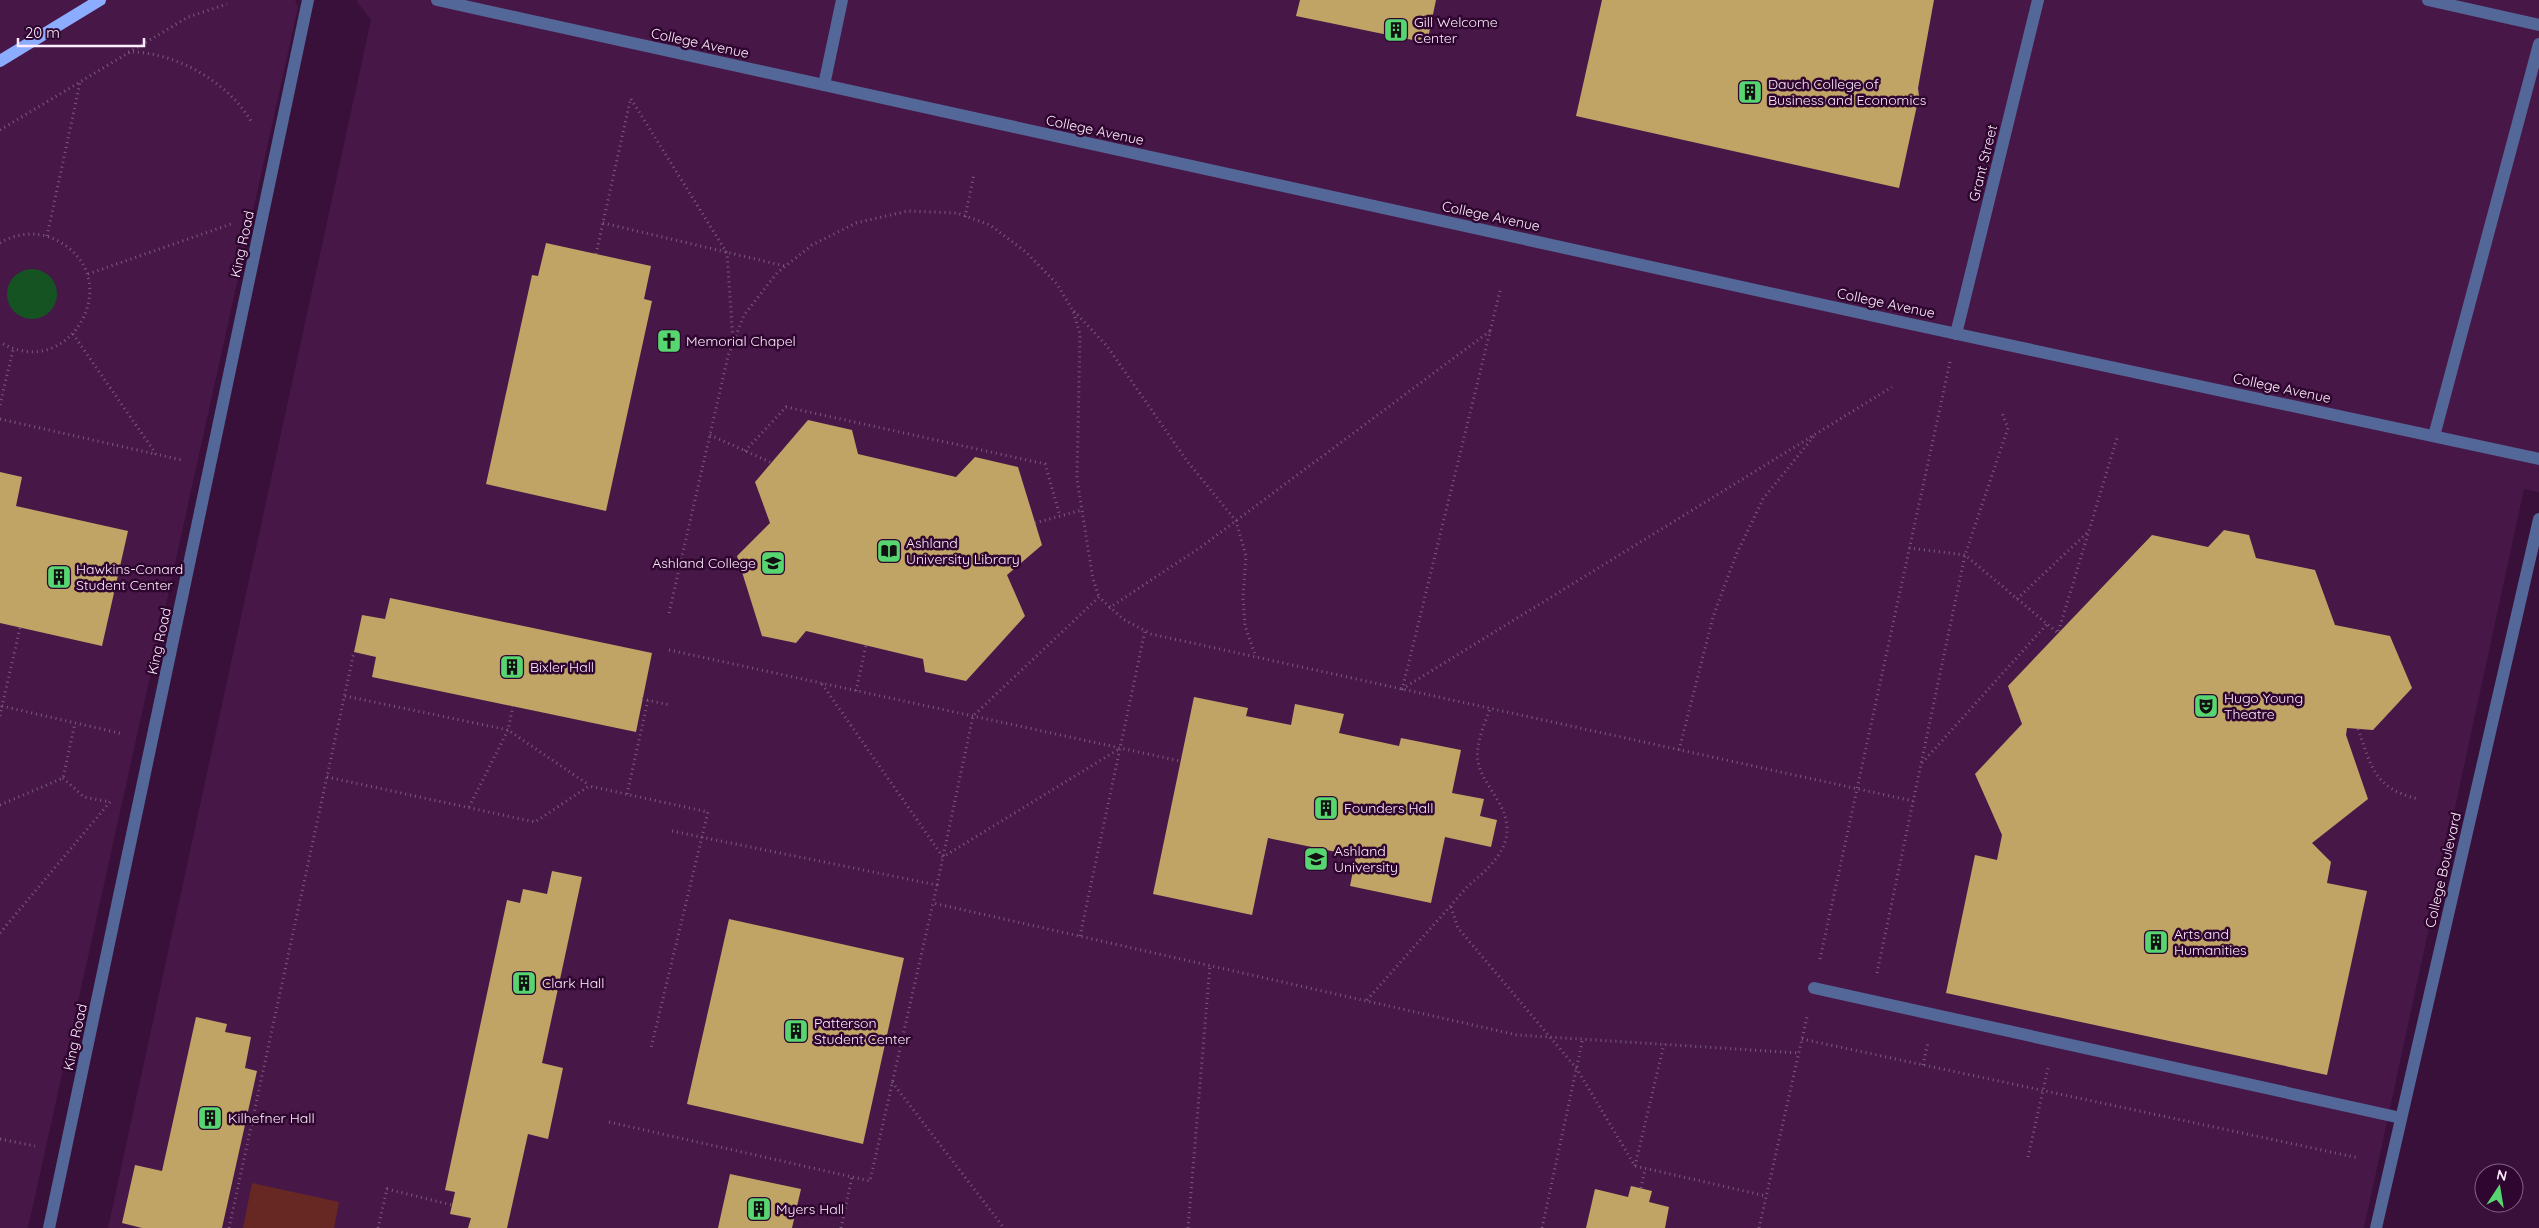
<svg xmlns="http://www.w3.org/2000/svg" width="2539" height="1228" viewBox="0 0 2539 1228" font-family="Quicksand,sans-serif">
<rect width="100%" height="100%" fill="#391039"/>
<path fill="#471847" d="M 0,0 L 295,0 L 298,7 L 28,1228 L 0,1228 Z
M 356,0 L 2539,0 L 2539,492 L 2524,489 L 2364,1228 L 108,1228 L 371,20 Z"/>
<path fill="#672823" d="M 252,1183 L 339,1202 L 334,1228 L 243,1228 Z"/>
<path fill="#155323" d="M7 294a25 25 0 1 1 50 0a25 25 0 1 1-50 0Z"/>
<path fill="#bfa465" d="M 1300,0 L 1436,0 L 1427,43 L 1296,16 Z
M 1602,0 L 1934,0 L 1918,88 L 1919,96 L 1899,188 L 1576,116 Z
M 546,243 L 651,266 L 644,299 L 652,301 L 606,511 L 486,484 L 532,275 L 538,276 Z
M 808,420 L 852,430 L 858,454 L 956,477 L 975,457 L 1018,467 L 1042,545 L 1007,575 L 1025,616 L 966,681 L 925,672 L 923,659 L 806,631 L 796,643 L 762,636 L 737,556 L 770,523 L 755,482 Z
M 0,472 L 22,477 L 16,506 L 128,531 L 102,646 L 0,623 Z
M 2224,530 L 2249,535 L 2256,558 L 2315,570 L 2335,625 L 2390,636 L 2412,688 L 2373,730 L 2347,728 L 2346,735 L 2368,799 L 2312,843 L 2331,862 L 2327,883 L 2367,891 L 2327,1075 L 1946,993 L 1975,855 L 1997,860 L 2002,835 L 1975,774 L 2022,724 L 2008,686 L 2152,535 L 2208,547 Z
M 390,598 L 652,653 L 636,732 L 372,677 L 376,657 L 354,652 L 362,615 L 385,619 Z
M 1194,697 L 1248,708 L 1246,716 L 1291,725 L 1295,704 L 1344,714 L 1339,733 L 1399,746 L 1401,738 L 1461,750 L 1452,793 L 1484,799 L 1480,816 L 1497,820 L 1491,847 L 1445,837 L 1431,903 L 1350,886 L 1356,856 L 1268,838 L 1252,915 L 1153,894 Z
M 552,871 L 582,877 L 542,1063 L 563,1068 L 548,1139 L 528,1134 L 507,1228 L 468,1228 L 471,1218 L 450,1214 L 455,1192 L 445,1190 L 507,900 L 520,903 L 523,889 L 547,894 Z
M 729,919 L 904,958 L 863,1144 L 687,1104 Z
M 196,1017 L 227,1024 L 225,1032 L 251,1037 L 245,1068 L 257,1071 L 222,1228 L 142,1228 L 122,1223 L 135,1165 L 162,1171 Z
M 730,1174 L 801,1189 L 792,1228 L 718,1228 Z
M 1631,1186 L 1652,1191 L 1649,1202 L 1669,1207 L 1665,1228 L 1586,1228 L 1595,1189 L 1628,1197 Z"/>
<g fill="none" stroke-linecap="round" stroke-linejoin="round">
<path stroke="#7c5b7c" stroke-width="3" stroke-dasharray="1 4" stroke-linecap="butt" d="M 128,52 C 174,51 229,82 252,123
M 631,99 L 727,253 L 733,341
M 0,130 L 188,17 L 227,4
M 965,217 L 974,174
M 603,223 L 785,266
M 47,236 L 80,83
M 0,243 C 16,233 37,231 54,239 C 131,275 70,385 0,342
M 596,254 L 630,101
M 88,274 L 231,224
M 1074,311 L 1107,346 L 1187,461 L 1236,521 L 1246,556 L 1243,597 L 1245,626 L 1256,657
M 73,334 L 156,454 L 181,460
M 0,405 L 13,350
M 0,419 L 155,454
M 710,435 L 772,463
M 745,451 L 786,407 L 1045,464 L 1060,516
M 1035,523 L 1082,510
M 1909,548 L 1965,555 L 2058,633 L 2117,438
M 2017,599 L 2088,532
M 1109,608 L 1201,547 L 1490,331
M 669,613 L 728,356 L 744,315 L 777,273 L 812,245 L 856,223 L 908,211 L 957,213 L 990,225 L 1026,252 L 1057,284 L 1073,311 L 1080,334 L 1077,479 L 1093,579 L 1099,597
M 20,628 L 2,706 L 123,734
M 669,650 L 1180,761
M 822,684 L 943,857 L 1119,749
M 1402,689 L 1892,387
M 1402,690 L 1501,287
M 856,691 L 866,645
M 345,696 L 508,730 L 589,785
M 642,699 L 670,705
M 0,716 L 2,706
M 2358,729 C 2372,768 2374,788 2418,799
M 1679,750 L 1713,617 L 1736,555 L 1763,499 L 1814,436
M 1922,763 L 2047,624
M 327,777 L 535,822 L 589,786 L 708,812 L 651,1048
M 627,794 L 648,700
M 0,805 L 63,778 L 75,723
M 469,807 L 508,730 L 513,706
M 672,831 L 937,885 L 933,903
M 937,885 L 973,716 L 1099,597 L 1123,619 L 1151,634 L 1913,801
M 1451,907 L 1458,928 L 1577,1069 L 1635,1166 L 1766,1196
M 0,933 L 110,802 L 84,797 L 63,778
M 1080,936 L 1145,631
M 1820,959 L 1950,362
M 1877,973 L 1965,555 L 2008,428 L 2002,413
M 1367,1000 L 1468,886 C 1498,861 1521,838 1497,799 C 1490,787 1481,776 1478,762 C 1475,745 1484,725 1490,709
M 1802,1039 L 2359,1158
M 1923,1065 L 1928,1042
M 892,1082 L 1004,1228
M 609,1122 L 870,1181 L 933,903 L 1517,1035 L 1799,1053
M 0,1139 L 35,1146
M 2028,1157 L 2048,1068
M 1635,1166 L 1664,1044
M 1641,1188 L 1645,1169
M 229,1228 L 354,652
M 378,1228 L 387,1189 L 452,1205
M 841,1228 L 852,1177
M 1188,1228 L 1210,965
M 1542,1228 L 1583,1038
M 1759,1228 L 1807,1017"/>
<path stroke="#546799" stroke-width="12" d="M 824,85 L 842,0
M 2434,436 L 2539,44
M 1814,988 L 2401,1118"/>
<path stroke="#546799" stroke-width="12" d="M 2428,0 L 2539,25
M 1956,334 L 2038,0
M 2376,1228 L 2539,519"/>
<path stroke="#546799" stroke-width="12" d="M 437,0 L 1906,323 L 2539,459
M 49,1228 L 308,0"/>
<path stroke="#8cacff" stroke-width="12" d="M 0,61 L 100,0"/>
</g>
<defs>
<symbol id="building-square" viewBox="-11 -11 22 22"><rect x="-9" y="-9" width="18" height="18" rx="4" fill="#57d570" stroke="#2e062f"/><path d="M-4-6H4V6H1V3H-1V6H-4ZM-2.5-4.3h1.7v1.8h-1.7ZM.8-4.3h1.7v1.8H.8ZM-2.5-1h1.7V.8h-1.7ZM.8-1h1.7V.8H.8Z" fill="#111"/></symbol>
<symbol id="church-square" viewBox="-11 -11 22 22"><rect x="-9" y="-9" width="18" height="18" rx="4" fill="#57d570" stroke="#2e062f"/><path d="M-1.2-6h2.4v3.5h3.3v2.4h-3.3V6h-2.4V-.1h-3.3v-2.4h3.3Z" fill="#111"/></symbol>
<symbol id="library-square" viewBox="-11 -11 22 22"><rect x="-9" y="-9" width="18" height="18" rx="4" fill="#57d570" stroke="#2e062f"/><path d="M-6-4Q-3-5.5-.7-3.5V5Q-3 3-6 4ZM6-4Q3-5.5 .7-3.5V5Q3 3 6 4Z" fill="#111"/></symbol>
<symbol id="school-square" viewBox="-11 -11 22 22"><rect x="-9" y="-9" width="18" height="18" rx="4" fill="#57d570" stroke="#2e062f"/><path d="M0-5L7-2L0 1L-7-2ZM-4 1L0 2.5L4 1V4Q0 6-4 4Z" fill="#111"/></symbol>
<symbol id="theatre-square" viewBox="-11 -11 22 22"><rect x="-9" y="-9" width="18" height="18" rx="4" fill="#57d570" stroke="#2e062f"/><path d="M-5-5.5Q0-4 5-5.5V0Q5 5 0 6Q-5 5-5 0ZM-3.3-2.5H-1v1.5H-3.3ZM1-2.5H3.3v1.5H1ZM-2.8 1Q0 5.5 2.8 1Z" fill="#111"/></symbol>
<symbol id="university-square" viewBox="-11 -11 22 22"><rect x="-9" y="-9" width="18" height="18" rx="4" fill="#57d570" stroke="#2e062f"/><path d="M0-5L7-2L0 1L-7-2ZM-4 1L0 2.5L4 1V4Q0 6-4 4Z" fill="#111"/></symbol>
</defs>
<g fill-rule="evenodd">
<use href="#building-square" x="1382" y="16" width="28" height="28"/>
<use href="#building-square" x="1736" y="78" width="28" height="28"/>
<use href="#church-square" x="655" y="327" width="28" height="28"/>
<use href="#library-square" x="875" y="537" width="28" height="28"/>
<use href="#school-square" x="759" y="549" width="28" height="28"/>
<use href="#building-square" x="45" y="563" width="28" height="28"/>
<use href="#building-square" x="498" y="653" width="28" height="28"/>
<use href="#theatre-square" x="2192" y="692" width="28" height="28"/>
<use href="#building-square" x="1312" y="794" width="28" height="28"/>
<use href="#university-square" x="1302" y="845" width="28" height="28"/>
<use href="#building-square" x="2142" y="928" width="28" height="28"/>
<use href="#building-square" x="510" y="969" width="28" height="28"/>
<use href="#building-square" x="782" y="1017" width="28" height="28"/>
<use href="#building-square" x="196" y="1104" width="28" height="28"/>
<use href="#building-square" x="745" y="1195" width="28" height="28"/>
</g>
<g text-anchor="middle" stroke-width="5" stroke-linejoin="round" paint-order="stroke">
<g font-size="14" fill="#fdedfc" stroke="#2e062f" text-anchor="start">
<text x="1414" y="27">Gill Welcome<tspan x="1414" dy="16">Center</tspan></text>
<text x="1768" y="89">Dauch College of<tspan x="1768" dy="16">Business and Economics</tspan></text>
<text x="686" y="346">Memorial Chapel</text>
<text x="906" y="548">Ashland<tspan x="906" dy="16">University Library</tspan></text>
<text x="756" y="568" text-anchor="end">Ashland College</text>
<text x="76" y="574">Hawkins-Conard<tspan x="76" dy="16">Student Center</tspan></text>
<text x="530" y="672">Bixler Hall</text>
<text x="2224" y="703">Hugo Young<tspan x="2224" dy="16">Theatre</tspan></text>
<text x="1344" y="813">Founders Hall</text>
<text x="1334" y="856">Ashland<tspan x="1334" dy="16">University</tspan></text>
<text x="2174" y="939">Arts and<tspan x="2174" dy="16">Humanities</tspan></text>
<text x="542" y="988">Clark Hall</text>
<text x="814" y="1028">Patterson<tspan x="814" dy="16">Student Center</tspan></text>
<text x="228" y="1123">Kilhefner Hall</text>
<text x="776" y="1214">Myers Hall</text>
</g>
<g font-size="14" fill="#fdedfc" stroke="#2e062f">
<text transform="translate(700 43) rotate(12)" y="5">College Avenue</text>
<text transform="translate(1095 130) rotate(12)" y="5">College Avenue</text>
<text transform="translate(1983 163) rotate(-76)" y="5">Grant Street</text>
<text transform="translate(1491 216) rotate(12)" y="5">College Avenue</text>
<text transform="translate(242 244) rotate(-78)" y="5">King Road</text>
<text transform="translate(1886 303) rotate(12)" y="5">College Avenue</text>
<text transform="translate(2282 388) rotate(12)" y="5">College Avenue</text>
<text transform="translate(159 641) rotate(-78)" y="5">King Road</text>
<text transform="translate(2443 870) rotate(-77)" y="5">College Boulevard</text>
<text transform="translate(75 1037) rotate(-78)" y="5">King Road</text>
</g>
</g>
<g transform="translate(2499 1188) rotate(12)"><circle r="24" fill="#2e062f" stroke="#816281"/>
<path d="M0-4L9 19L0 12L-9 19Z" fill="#57d570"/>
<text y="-8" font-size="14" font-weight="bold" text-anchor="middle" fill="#fdedfc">N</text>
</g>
<path d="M18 38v8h126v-8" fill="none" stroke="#fdedfc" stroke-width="2.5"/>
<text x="25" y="38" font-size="15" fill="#fdedfc" stroke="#2e062f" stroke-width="4" paint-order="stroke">20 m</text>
</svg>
